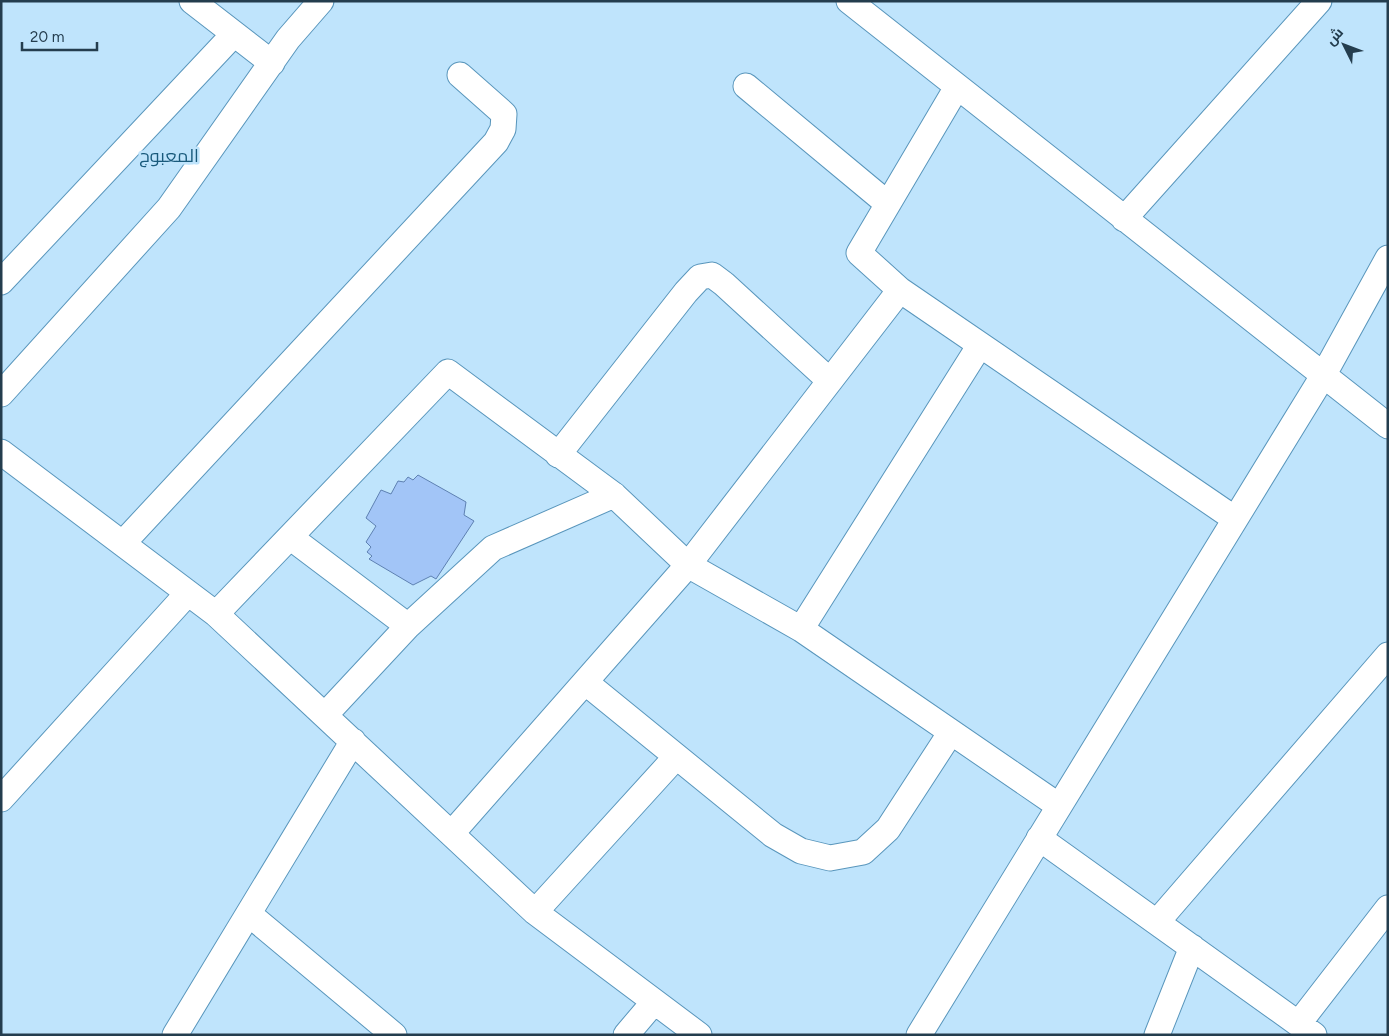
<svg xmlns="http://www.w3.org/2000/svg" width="1389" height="1036" viewBox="0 0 1389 1036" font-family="Figtree,Cairo,sans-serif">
<rect width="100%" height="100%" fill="#bfe4fc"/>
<path fill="#a2c5f7" stroke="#5e81b2" d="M 418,475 L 466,502 L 464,515 L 474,521 L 436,579 L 431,576 L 413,585 L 369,559 L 372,556 L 367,552 L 371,547 L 366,542 L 376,526 L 366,518 L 381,490 L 391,494 L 398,481 L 404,482 L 408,477 L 413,480 Z"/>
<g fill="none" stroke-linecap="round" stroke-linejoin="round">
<defs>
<path id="minor" d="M 192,1 L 272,63
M 849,1 L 1388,426
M 746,86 L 888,204
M 1124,219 L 1319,1
M 1,282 L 234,34
M 900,290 L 859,253 L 957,87
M 1,394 L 169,208 L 288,39 L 321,1
M 1,452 L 216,614 L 448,372 L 614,495 L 688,565 L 801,629 L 1059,806
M 558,455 L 686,292 L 700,277 L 712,275 L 724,284 L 830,381
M 290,537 L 408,626 L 493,548 L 614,495
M 123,543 L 496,142 L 503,129 L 504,114 L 460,75
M 216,614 L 535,912 L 699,1035
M 801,629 L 980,345
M 585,682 L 773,835 L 801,851 L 830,858 L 863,852 L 888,829 L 951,732
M 325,715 L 408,626
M 1,799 L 188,593
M 452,833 L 688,565 L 900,290 L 1235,519
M 1039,838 L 1314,1035
M 535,912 L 676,757
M 249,914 L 394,1035
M 1157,922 L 1388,655
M 1299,1023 L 1388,908
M 175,1035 L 353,741
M 626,1035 L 654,1002
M 919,1035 L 1323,376 L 1388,258
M 1157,1035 L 1192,947"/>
</defs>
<use href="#minor" stroke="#5996bc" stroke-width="27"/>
<use href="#minor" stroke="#fff" stroke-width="25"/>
</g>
<g text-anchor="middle" stroke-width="5" stroke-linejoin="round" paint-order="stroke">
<g font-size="18" fill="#195a7c" stroke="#bfe4fc">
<text x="169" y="162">المعبوج</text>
</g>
</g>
<rect width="1389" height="1036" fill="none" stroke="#243d4e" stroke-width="5"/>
<g transform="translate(1344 45) rotate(312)" stroke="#bfe4fc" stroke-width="4" paint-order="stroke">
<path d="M0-4L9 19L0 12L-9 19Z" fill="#243d4e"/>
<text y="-8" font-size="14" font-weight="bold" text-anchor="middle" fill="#243d4e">ش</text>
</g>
<path d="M22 42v8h75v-8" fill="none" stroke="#243d4e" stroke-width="2.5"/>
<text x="30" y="42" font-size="15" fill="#243d4e" stroke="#bfe4fc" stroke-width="4" paint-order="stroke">20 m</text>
</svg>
